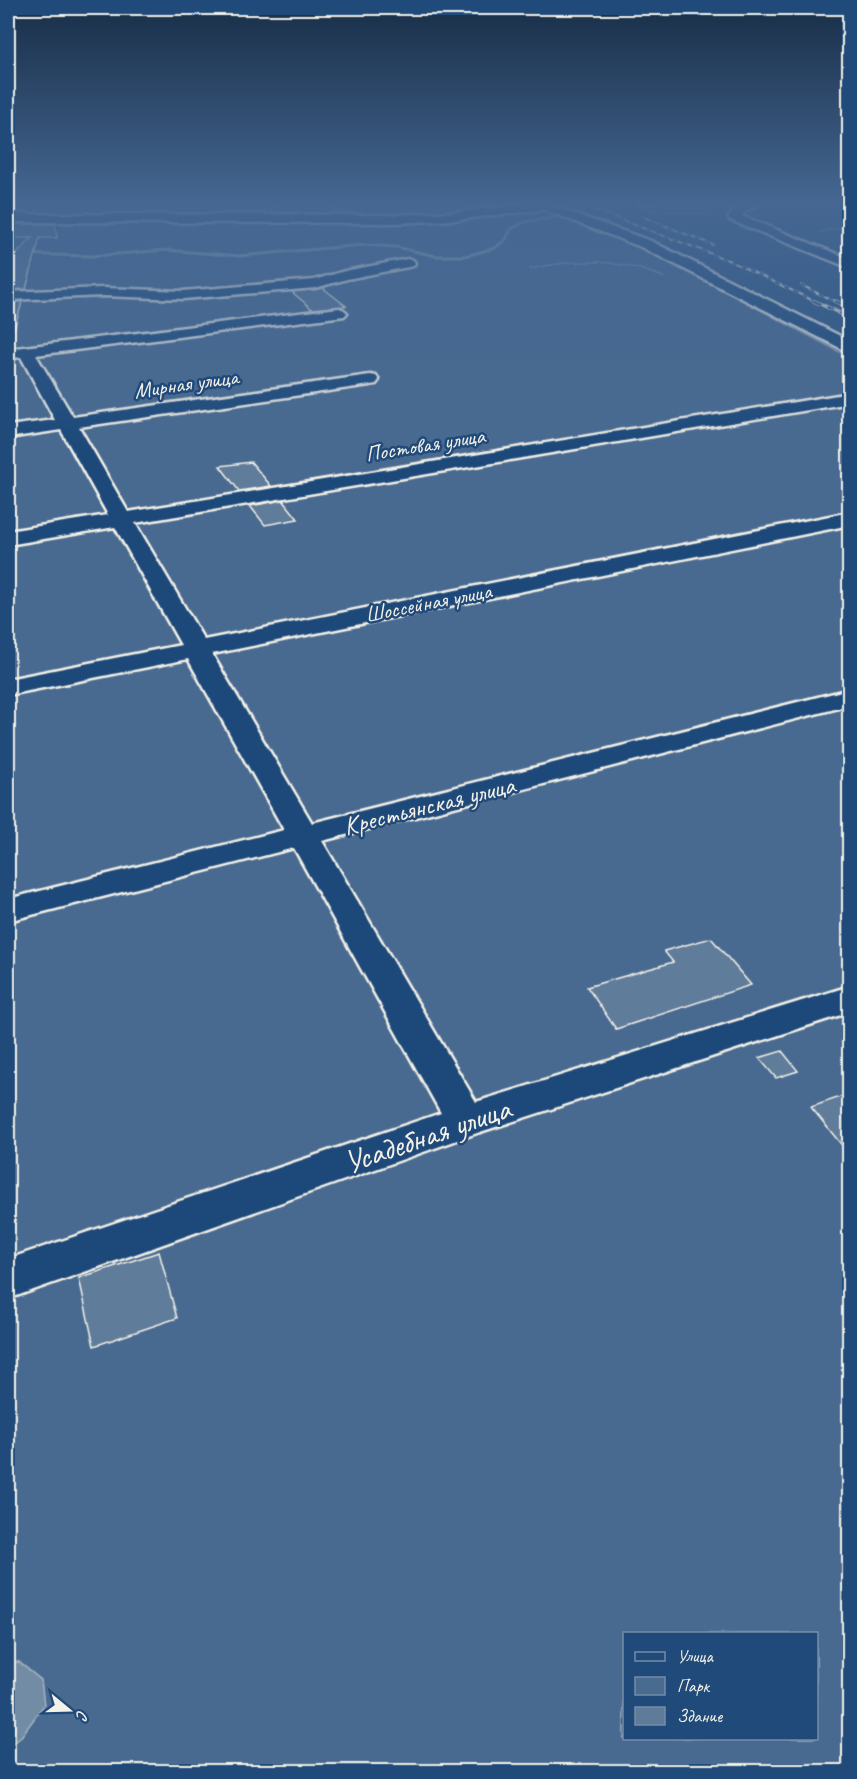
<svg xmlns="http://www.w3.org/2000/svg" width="857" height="1779" viewBox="0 0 857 1779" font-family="Caveat,sans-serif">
<rect width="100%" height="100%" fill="#2c5481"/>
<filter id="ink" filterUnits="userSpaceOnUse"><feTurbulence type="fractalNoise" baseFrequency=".0167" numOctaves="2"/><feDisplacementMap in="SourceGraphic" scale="12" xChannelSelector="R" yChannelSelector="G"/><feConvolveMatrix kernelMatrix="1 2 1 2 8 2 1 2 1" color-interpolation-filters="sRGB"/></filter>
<g filter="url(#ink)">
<path fill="#496b90" stroke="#9eaebc" stroke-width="1.5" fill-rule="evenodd" d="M 8,201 L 518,201 L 643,248 L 849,357 L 849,1771 L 8,1772 L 8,1747 L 20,1738 L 19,1662 L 8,1663 ZM 624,1634 L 816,1634 L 816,1738 L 624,1738 Z"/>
<path fill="#738ca6" stroke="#a7b4c0" stroke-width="1.5" d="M 19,1662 L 41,1680 L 44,1705 L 20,1738 L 8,1747 L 8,1663 Z"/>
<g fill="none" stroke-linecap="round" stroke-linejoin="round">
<path stroke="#a7b4c0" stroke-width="3" d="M 636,206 L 671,201
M 8,254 L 93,256 L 167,250 L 239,256 L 363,245 L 396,247 L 436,256 L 465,256 L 495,248 L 506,239 L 511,229 L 525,222 L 558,217"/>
</g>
<path fill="#5e7b9a" stroke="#f4f1e8" stroke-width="1.5" d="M 275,202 L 336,203 L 335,213 L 270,212 Z
M 8,224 L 55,224 L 57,238 L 40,238 L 26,289 L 8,290 L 8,263 L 32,238 L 8,238 Z
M 323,288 L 346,306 L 312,309 L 292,292 Z
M 8,302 L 22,302 L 14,330 L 8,329 Z
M 251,462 L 271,486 L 239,491 L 220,466 Z
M 283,500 L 298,519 L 265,525 L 250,506 Z
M 711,938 L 751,985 L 616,1029 L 587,987 L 673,962 L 664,951 Z
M 782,1051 L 798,1071 L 776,1078 L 759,1058 Z
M 849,1094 L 849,1154 L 811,1107 Z
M 159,1252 L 177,1318 L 94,1346 L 79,1278 Z"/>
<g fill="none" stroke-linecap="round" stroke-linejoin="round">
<defs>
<path id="minor" d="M 749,201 L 766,201 L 747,210 L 742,216 L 850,259 L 850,268 L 730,220 L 728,217 L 739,204 Z
M 542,202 L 546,203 L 546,209 L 454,220 L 396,223 L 8,222 L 8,214 L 396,215 L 454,212 Z
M 408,259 L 413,260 L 415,263 L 413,266 L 347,279 L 315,288 L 183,299 L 103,296 L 8,300 L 8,292 L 103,288 L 183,291 L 314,280 L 345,271 Z
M 339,308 L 344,310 L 347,313 L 344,316 L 36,355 L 73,417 L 370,375 L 376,376 L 379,380 L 376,384 L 370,385 L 79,427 L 128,512 L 850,393 L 850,403 L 135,523 L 204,640 L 850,512 L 850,525 L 212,654 L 312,823 L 850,689 L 850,705 L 322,841 L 476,1102 L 850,986 L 850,1012 L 480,1132 L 8,1299 L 8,1259 L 441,1113 L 294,848 L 8,921 L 8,899 L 284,830 L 188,659 L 8,695 L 8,679 L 181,645 L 115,527 L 8,545 L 8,531 L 108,515 L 61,430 L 8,438 L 8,426 L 55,420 L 21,357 L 8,359 L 8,349 Z"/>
<path id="major" d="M 521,201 L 538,201 L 651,241 L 850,341 L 850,353 L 641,247 Z"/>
</defs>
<use href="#minor" stroke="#f4f1e8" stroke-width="5"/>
<use href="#major" stroke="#f4f1e8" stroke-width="5"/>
<path stroke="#f4f1e8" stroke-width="1.5" stroke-dasharray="1 1.5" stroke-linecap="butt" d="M 627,201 L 645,205 L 652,210 L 716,215
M 820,232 L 850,226
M 530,269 C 578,258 620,259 665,278"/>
<use href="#minor" fill="#1f4a7a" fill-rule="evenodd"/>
<use href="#major" fill="#1f4a7a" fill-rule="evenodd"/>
<defs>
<path id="rail-far1" d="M 571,201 L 728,260 L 818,303
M 641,216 L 713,245
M 801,285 L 838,303"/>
<path id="rail" d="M 814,301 L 850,318
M 835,301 L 850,308"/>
</defs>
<use href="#rail-far1" stroke="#f4f1e8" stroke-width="2"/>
<use href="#rail" stroke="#f4f1e8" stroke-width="4"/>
<use href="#rail-far1" stroke="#1f4a7a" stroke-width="1.5" stroke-dasharray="5" stroke-linecap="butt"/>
<use href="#rail" stroke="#1f4a7a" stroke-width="2" stroke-dasharray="7" stroke-linecap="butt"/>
</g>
</g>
<linearGradient id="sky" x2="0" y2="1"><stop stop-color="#182e47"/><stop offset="0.45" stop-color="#456792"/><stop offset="1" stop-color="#456792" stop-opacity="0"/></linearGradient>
<rect width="857" height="450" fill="url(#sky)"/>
<g text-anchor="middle" stroke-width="5" stroke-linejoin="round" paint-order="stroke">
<g font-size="22" fill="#f4f1e8" stroke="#1f4a7a">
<text transform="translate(186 383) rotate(-8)" y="8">Мирная улица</text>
<text transform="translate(425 444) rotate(-9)" y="8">Постовая улица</text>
<text transform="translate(428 602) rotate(-11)" y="8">Шоссейная улица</text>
</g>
<g font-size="26" fill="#f4f1e8" stroke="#1f4a7a">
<text transform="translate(429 805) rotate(-14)" y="9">Крестьянская улица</text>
</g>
<g font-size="32" fill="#f4f1e8" stroke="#1f4a7a">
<text transform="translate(427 1135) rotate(-19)" y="11">Усадебная улица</text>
</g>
</g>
<rect width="857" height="1779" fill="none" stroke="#1f4a7a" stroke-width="30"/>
<rect x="15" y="15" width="827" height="1749" fill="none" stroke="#f4f1e8" stroke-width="2" filter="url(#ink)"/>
<rect x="623" y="1632" width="195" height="108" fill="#1f4a7a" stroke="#748da6" stroke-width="1.5"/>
<rect x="635" y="1652" width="30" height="9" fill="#1f4a7a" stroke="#748da6" stroke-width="1.5"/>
<text x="677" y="1662" font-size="18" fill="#f4f1e8">Улица</text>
<rect x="635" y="1677" width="30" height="18" fill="#496b90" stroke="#748da6" stroke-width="1.5"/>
<text x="677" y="1692" font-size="18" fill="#f4f1e8">Парк</text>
<rect x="635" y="1707" width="30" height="18" fill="#5e7b9a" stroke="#748da6" stroke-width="1.5"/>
<text x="677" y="1722" font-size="18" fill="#f4f1e8">Здание</text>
<g transform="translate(69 1710) rotate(109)" stroke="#1f4a7a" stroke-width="4.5" paint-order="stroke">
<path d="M0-4.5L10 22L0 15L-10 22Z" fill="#f4f1e8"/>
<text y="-9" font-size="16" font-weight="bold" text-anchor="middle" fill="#f4f1e8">С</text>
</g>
</svg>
